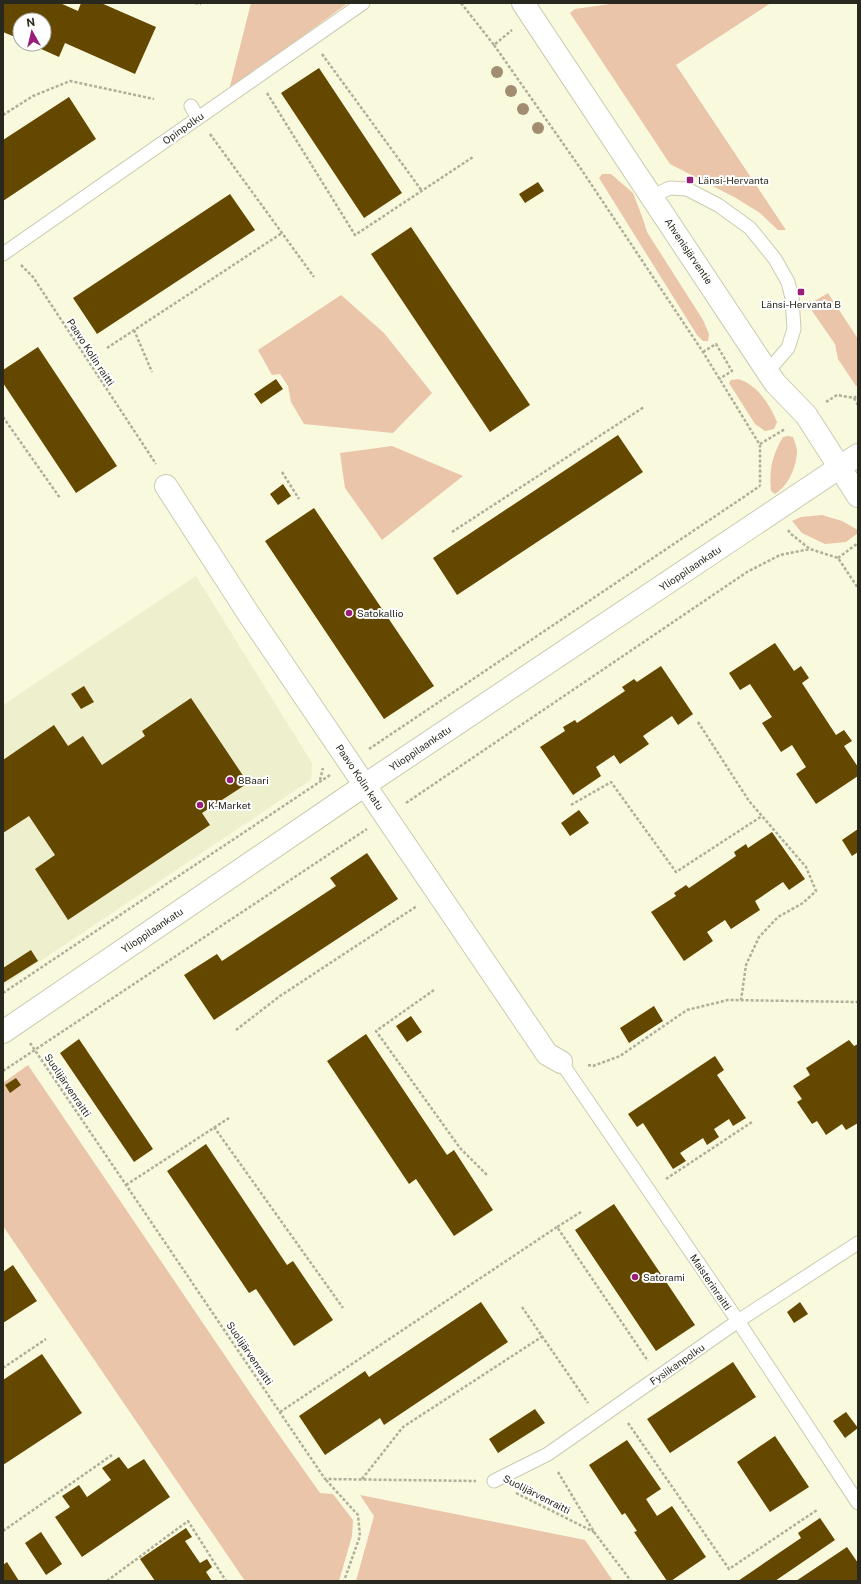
<svg xmlns="http://www.w3.org/2000/svg" width="861" height="1584" viewBox="0 0 861 1584" font-family="'Public Sans',sans-serif">
<rect width="100%" height="100%" fill="#f9f9de"/>
<path fill="#eeefcd" d="M 196,576 L 312,763 L 311,780 L 3,986 L 3,705 Z"/>
<path fill="#eac5aa" d="M 251,3 L 348,3 L 229,90 Z
M 617,3 L 771,3 L 676,65 L 786,230 L 778,230 L 760,213 L 736,198 L 670,164 L 570,13 L 575,9 Z
M 602,174 L 611,174 L 633,193 L 643,219 L 647,232 L 703,320 L 709,334 L 708,341 L 703,341 L 697,335 L 599,178 Z
M 828,293 L 858,339 L 858,386 L 856,386 L 838,359 L 835,344 L 808,305 Z
M 341,295 L 384,333 L 432,393 L 393,433 L 304,424 L 291,402 L 288,386 L 280,374 L 272,375 L 258,350 Z
M 738,379 C 757,384 770,405 777,422 L 774,429 L 765,431 L 755,424 L 729,383 L 731,380 Z
M 788,436 L 793,437 C 795,442 797,448 797,452 C 796,468 788,486 775,494 L 771,491 C 769,469 772,456 783,437 Z
M 392,446 L 463,476 L 382,540 L 345,488 L 340,453 Z
M 822,515 L 842,521 L 858,530 L 858,533 L 846,542 L 825,544 L 802,533 L 792,521 L 801,517 Z
M 28,1065 L 272,1425 L 320,1493 L 333,1494 L 353,1520 L 352,1536 L 339,1581 L 245,1581 L 3,1226 L 3,1083 Z
M 360,1495 L 585,1540 L 613,1581 L 356,1581 L 374,1516 Z"/>
<path fill="#654800" d="M 3,3 L 60,3 L 78,11 L 81,3 L 101,3 L 156,27 L 135,74 L 65,43 L 59,57 L 30,44 L 44,44 L 44,20 L 20,20 L 20,39 L 3,32 Z
M 319,68 L 402,193 L 364,218 L 281,93 Z
M 69,97 L 96,139 L 3,201 L 3,140 Z
M 538,182 L 544,191 L 525,203 L 519,194 Z
M 230,194 L 255,230 L 97,334 L 73,298 Z
M 411,227 L 530,405 L 490,432 L 371,254 Z
M 38,347 L 117,466 L 76,493 L 3,383 L 3,370 Z
M 276,379 L 283,389 L 261,404 L 254,394 Z
M 618,435 L 643,472 L 457,595 L 433,558 Z
M 283,484 L 291,496 L 278,505 L 270,494 Z
M 314,508 L 434,686 L 384,719 L 265,541 Z
M 775,643 L 794,671 L 801,666 L 809,678 L 802,683 L 836,735 L 844,730 L 852,741 L 844,746 L 858,767 L 858,776 L 816,804 L 796,774 L 806,767 L 792,745 L 781,752 L 762,723 L 772,717 L 750,684 L 740,690 L 729,673 Z
M 661,666 L 693,714 L 678,725 L 672,716 L 643,736 L 649,744 L 620,764 L 614,755 L 596,767 L 601,776 L 573,795 L 540,747 L 565,731 L 563,727 L 575,720 L 577,723 L 625,691 L 622,687 L 634,679 L 637,682 Z
M 84,686 L 94,702 L 81,709 L 71,694 Z
M 191,698 L 248,783 L 202,813 L 210,825 L 68,920 L 35,869 L 55,855 L 29,816 L 3,833 L 3,760 L 54,725 L 68,746 L 83,736 L 102,765 L 145,736 L 142,731 Z
M 579,810 L 589,823 L 570,836 L 561,823 Z
M 858,829 L 858,852 L 852,856 L 842,840 Z
M 772,832 L 805,879 L 789,890 L 783,882 L 755,901 L 760,910 L 731,929 L 725,920 L 707,932 L 713,941 L 684,961 L 651,912 L 676,896 L 674,893 L 686,885 L 689,888 L 736,856 L 734,852 L 746,844 L 748,848 Z
M 367,853 L 398,899 L 214,1020 L 184,975 L 217,954 L 222,961 L 336,886 L 330,878 Z
M 31,950 L 38,961 L 3,983 L 3,968 Z
M 654,1006 L 663,1021 L 629,1043 L 620,1028 Z
M 411,1016 L 422,1032 L 407,1042 L 396,1026 Z
M 366,1034 L 447,1155 L 454,1150 L 493,1210 L 454,1236 L 416,1179 L 409,1184 L 327,1061 Z
M 79,1039 L 153,1149 L 134,1162 L 60,1053 Z
M 849,1040 L 854,1046 L 858,1044 L 858,1123 L 846,1130 L 842,1124 L 826,1135 L 817,1121 L 812,1124 L 797,1102 L 802,1099 L 793,1086 L 810,1075 L 806,1068 Z
M 715,1056 L 724,1070 L 717,1075 L 746,1118 L 733,1126 L 729,1119 L 714,1129 L 719,1137 L 707,1145 L 703,1138 L 680,1153 L 686,1161 L 673,1169 L 643,1123 L 637,1127 L 628,1114 Z
M 16,1078 L 21,1085 L 10,1093 L 5,1085 Z
M 206,1144 L 287,1265 L 293,1261 L 333,1320 L 294,1346 L 256,1289 L 249,1293 L 167,1171 Z
M 614,1204 L 695,1325 L 656,1351 L 575,1230 Z
M 13,1265 L 37,1301 L 3,1323 L 3,1272 Z
M 481,1302 L 508,1342 L 384,1425 L 380,1418 L 325,1455 L 299,1416 L 365,1371 L 369,1377 Z
M 800,1302 L 808,1314 L 794,1323 L 787,1312 Z
M 42,1354 L 82,1413 L 3,1465 L 3,1380 Z
M 733,1362 L 756,1397 L 670,1453 L 647,1419 Z
M 535,1409 L 545,1423 L 498,1453 L 489,1439 Z
M 846,1412 L 858,1428 L 845,1438 L 833,1421 Z
M 775,1436 L 809,1487 L 770,1512 L 737,1462 Z
M 627,1440 L 661,1489 L 646,1499 L 657,1516 L 672,1506 L 706,1557 L 671,1581 L 667,1581 L 634,1532 L 637,1531 L 625,1513 L 622,1515 L 589,1465 Z
M 119,1457 L 128,1469 L 144,1459 L 170,1497 L 82,1557 L 55,1517 L 70,1507 L 62,1496 L 79,1485 L 87,1497 L 111,1480 L 102,1468 Z
M 820,1518 L 835,1540 L 775,1581 L 738,1581 L 801,1538 L 798,1533 Z
M 186,1528 L 192,1537 L 185,1541 L 200,1563 L 207,1559 L 212,1567 L 206,1572 L 212,1581 L 155,1581 L 140,1559 Z
M 41,1532 L 62,1564 L 46,1575 L 25,1543 Z
M 847,1547 L 858,1563 L 858,1581 L 796,1581 Z
M 7,1562 L 19,1581 L 3,1581 L 3,1565 Z"/>
<g fill="none" stroke-linecap="round" stroke-linejoin="round">
<defs>
<path id="service" d="M 191,106 L 198,118
M 652,196 L 670,188 L 687,189 L 718,205 L 750,228 L 775,259 L 788,282 L 792,298 L 794,329 L 788,348 L 768,371
M 3,254 L 363,3
M 561,1062 L 738,1321 L 858,1503
M 494,1481 L 548,1454 L 738,1321 L 858,1243"/>
<path id="minor" d="M 166,486 L 248,613 L 547,1054 L 561,1062
M 3,1032 L 365,785 L 858,455"/>
<path id="secondary" d="M 523,3 L 775,383 L 806,415 L 858,496"/>
</defs>
<use href="#service" stroke="#cbcbb2" stroke-width="15"/>
<use href="#minor" stroke="#cbcbb2" stroke-width="24"/>
<use href="#secondary" stroke="#cbcbb2" stroke-width="24"/>
<path stroke="#afaf9a" stroke-width="2.5" stroke-dasharray="3 2" stroke-linecap="butt" d="M 195,3 L 201,4
M 461,3 L 494,45 L 512,30
M 494,45 L 583,172 L 703,352 L 760,445 L 760,486
M 322,54 L 422,191
M 267,93 L 355,235 L 473,157
M 3,115 L 33,96 L 70,81 L 154,99
M 210,134 L 314,277
M 21,265 L 33,277 L 156,464
M 134,330 L 152,372
M 107,348 L 282,233
M 703,352 L 716,344 L 732,371 L 719,379
M 854,398 L 858,405
M 826,402 L 837,395 L 854,398 L 858,395
M 3,417 L 60,498
M 760,444 L 785,429
M 282,472 L 299,499
M 788,530 L 791,534 L 810,549 L 838,558 L 858,588
M 452,532 L 644,407
M 838,558 L 858,543
M 698,722 L 749,801 L 806,867 L 816,891 L 803,903 L 778,917 L 759,937 L 746,965 L 741,1000
M 369,749 L 760,486
M 320,780 L 323,768
M 406,803 L 747,572 L 780,555 L 810,549
M 571,805 L 611,782 L 676,872 L 762,816
M 434,990 L 376,1031 L 460,1148 L 488,1176
M 3,993 L 330,775
M 236,1030 L 280,996 L 417,906
M 30,1043 L 325,1479 L 476,1481
M 588,1065 L 593,1066 L 620,1056 L 687,1010 L 728,1000 L 858,1002
M 3,1071 L 367,829
M 214,1127 L 343,1308
M 666,1179 L 752,1122
M 126,1185 L 229,1118
M 581,1212 L 557,1227 L 648,1361
M 522,1307 L 588,1403
M 3,1368 L 46,1339
M 280,1412 L 557,1227
M 628,1423 L 729,1569 L 817,1510
M 558,1472 L 594,1532 L 631,1581
M 362,1479 L 403,1427 L 543,1336
M 326,1480 L 358,1515 L 360,1536 L 344,1581
M 516,1493 L 594,1532
M 3,1531 L 112,1455
M 107,1581 L 188,1521 L 226,1581"/>
<use href="#service" stroke="#fff" stroke-width="13"/>
<use href="#minor" stroke="#fff" stroke-width="22"/>
<use href="#secondary" stroke="#fff" stroke-width="22"/>
</g>
<g fill="#a28d70">
<circle cx="497" cy="72" r="6"/>
<circle cx="511" cy="91" r="6"/>
<circle cx="523" cy="109" r="6"/>
<circle cx="538" cy="128" r="6"/>
</g>
<g fill="#971f79" stroke="#fff" stroke-width="1.5">
<rect x="686" y="176" width="8" height="8" rx="2"/>
<rect x="797" y="288" width="8" height="8" rx="2"/>
<circle cx="349" cy="613" r="4"/>
<circle cx="230" cy="780" r="4"/>
<circle cx="200" cy="805" r="4"/>
<circle cx="635" cy="1277" r="4"/>
</g>
<g text-anchor="middle" stroke-width="4" stroke-linejoin="round" paint-order="stroke">
<g font-size="10" fill="#28281e" stroke="#fff">
<text transform="translate(183 128) rotate(-35)" y="4">Opinpolku</text>
<text transform="translate(689 251) rotate(56)" y="4">Ahvenisjärventie</text>
<text transform="translate(91 352) rotate(57)" y="4">Paavo Kolin raitti</text>
<text transform="translate(690 568) rotate(-34)" y="4">Ylioppilaankatu</text>
<text transform="translate(420 748) rotate(-34)" y="4">Ylioppilaankatu</text>
<text transform="translate(360 777) rotate(56)" y="4">Paavo Kolin katu</text>
<text transform="translate(152 930) rotate(-34)" y="4">Ylioppilaankatu</text>
<text transform="translate(68 1085) rotate(56)" y="4">Suolijärvenraitti</text>
<text transform="translate(711 1282) rotate(56)" y="4">Maisterinraitti</text>
<text transform="translate(250 1353) rotate(56)" y="4">Suolijärvenraitti</text>
<text transform="translate(677 1364) rotate(-35)" y="4">Fysiikanpolku</text>
<text transform="translate(537 1494) rotate(27)" y="4">Suolijärvenraitti</text>
</g>
<g font-size="10" fill="#28281e" stroke="#fff" text-anchor="start">
<text x="698" y="184">Länsi-Hervanta</text>
<text x="801" y="308" text-anchor="middle">Länsi-Hervanta B</text>
<text x="357" y="617">Satokallio</text>
<text x="238" y="784">8Baari</text>
<text x="208" y="809">K-Market</text>
<text x="643" y="1281">Satorami</text>
</g>
</g>
<rect width="861" height="1584" fill="none" stroke="#28281e" stroke-width="8"/>
<g transform="translate(32 32) rotate(352)"><circle r="19" fill="#ffffff" stroke="#a9a9a5"/>
<path d="M0-3L7 15L0 10L-7 15Z" fill="#971f79"/>
<text y="-6" font-size="11" font-weight="bold" text-anchor="middle" fill="#28281e">N</text>
</g>
</svg>
